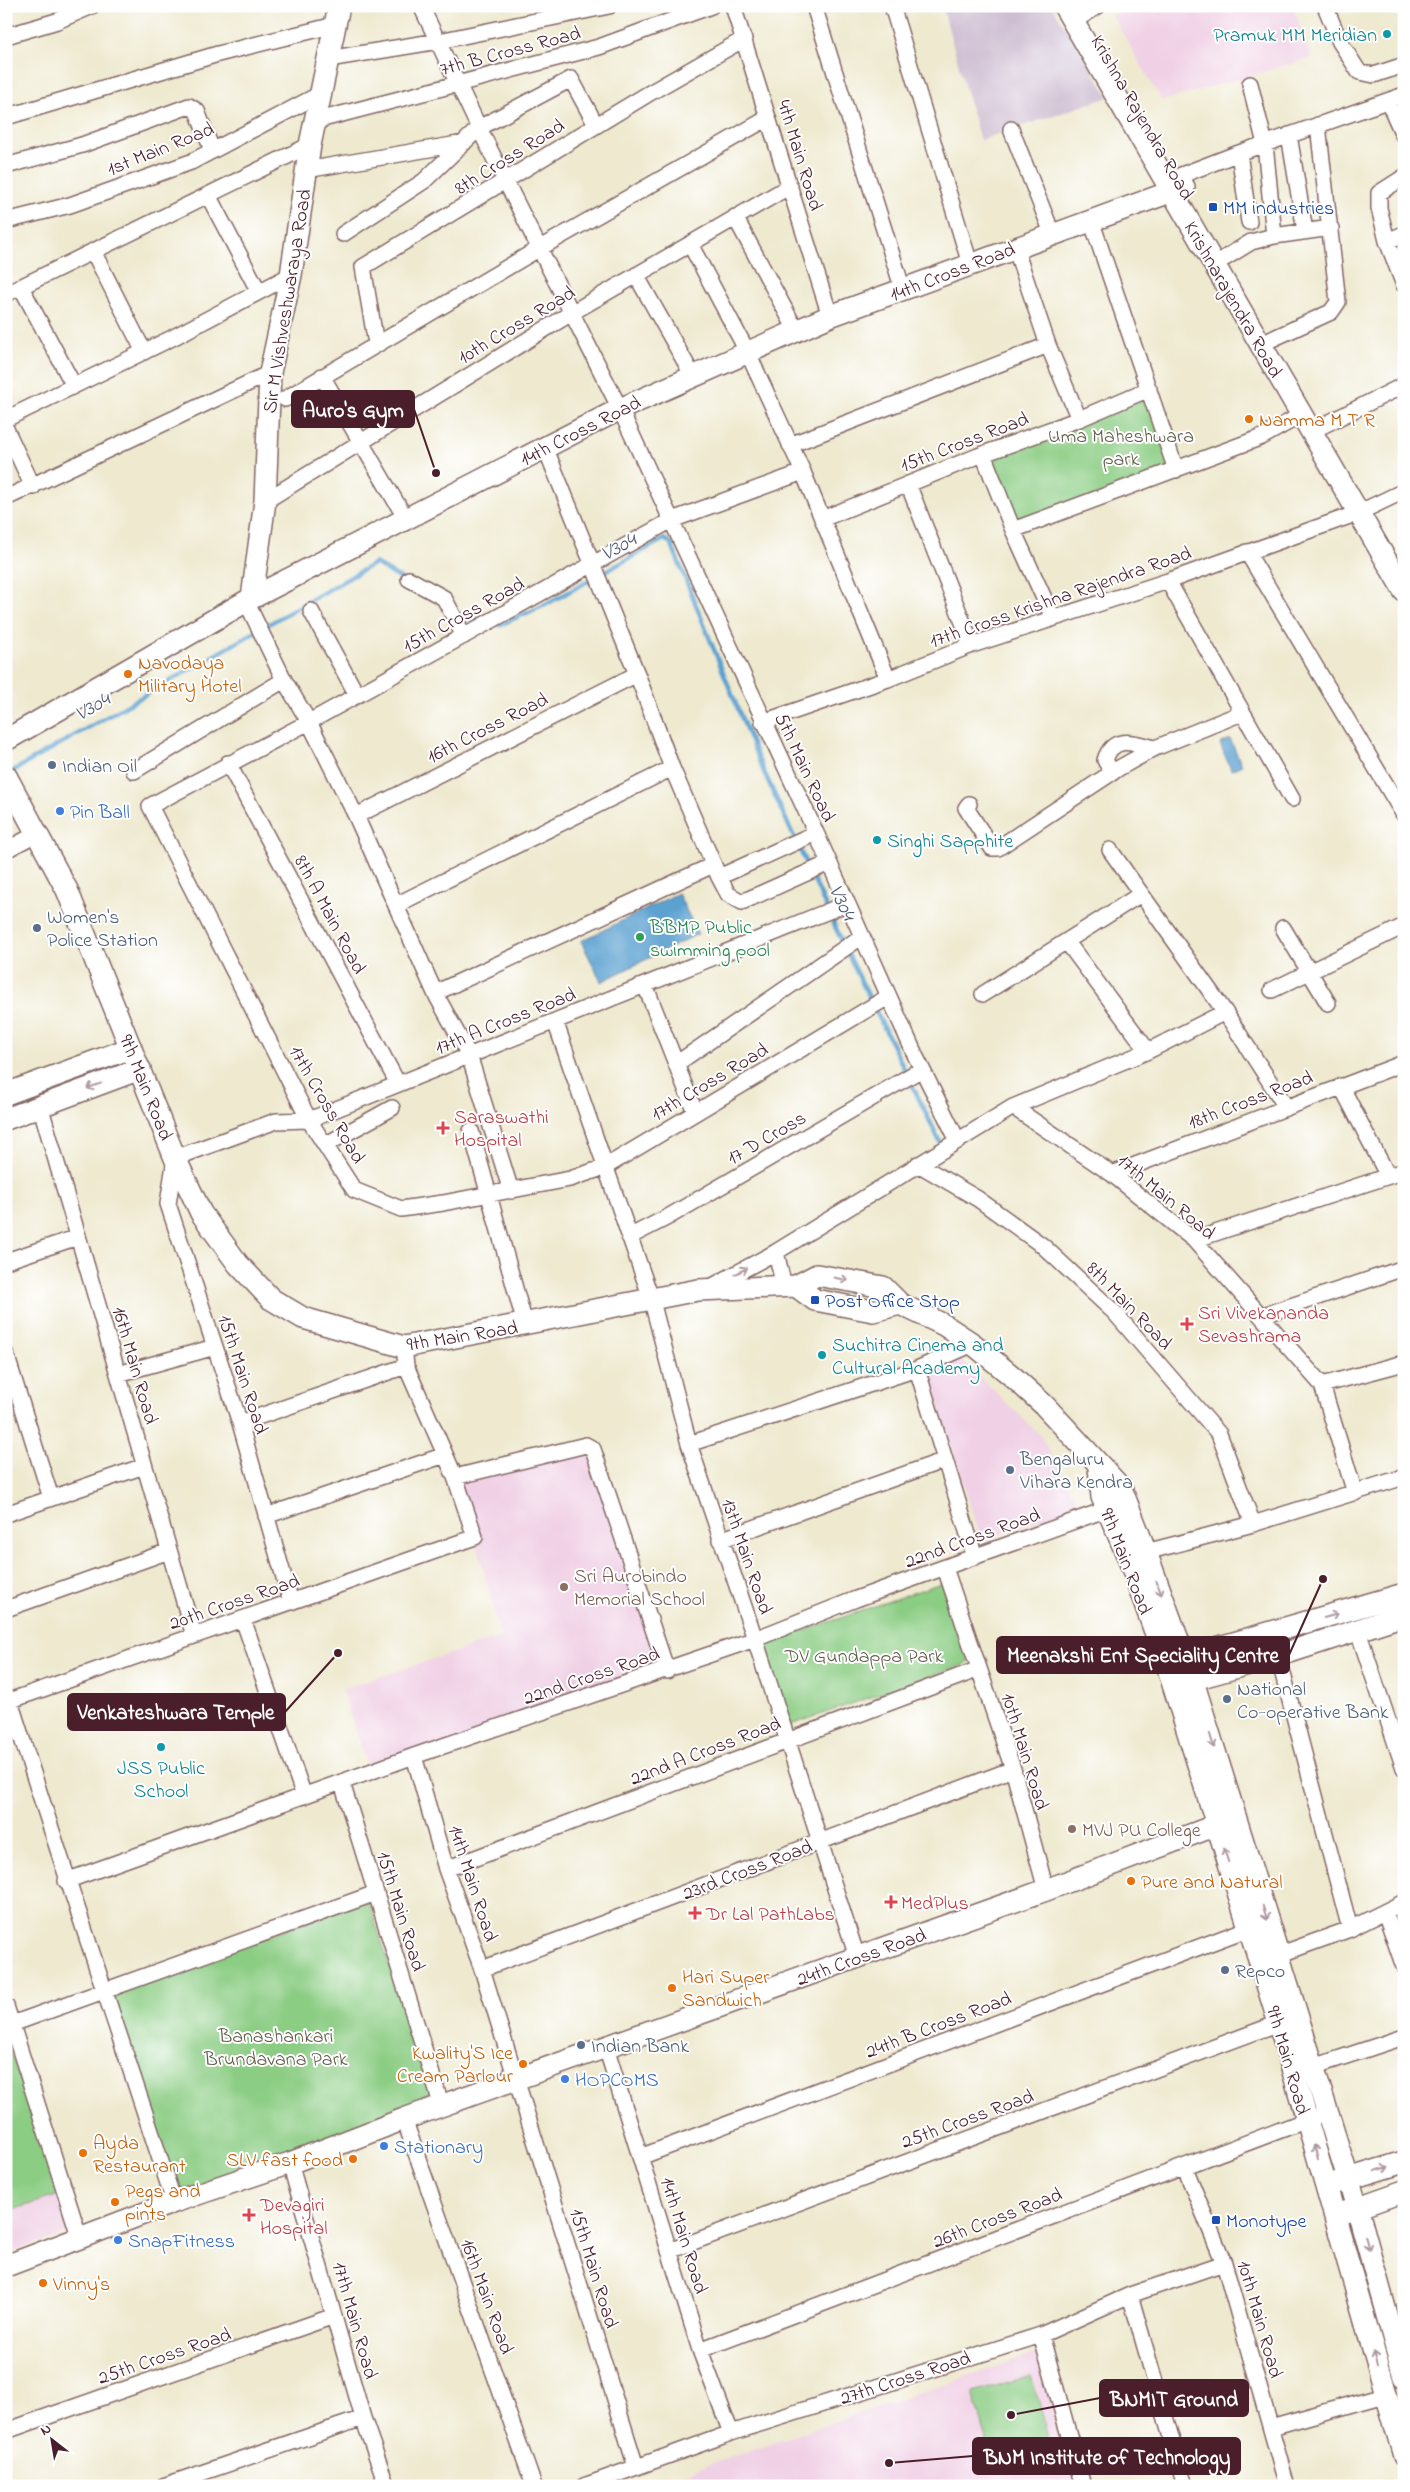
<svg xmlns="http://www.w3.org/2000/svg" width="1410" height="2492" viewBox="0 0 1410 2492" font-family="'Indie Flower',sans-serif">
<rect width="100%" height="100%" fill="#fff"/>
<filter id="ink" filterUnits="userSpaceOnUse"><feTurbulence type="fractalNoise" baseFrequency=".02" numOctaves="2"/><feDisplacementMap in="SourceGraphic" scale="10" xChannelSelector="R" yChannelSelector="G"/><feConvolveMatrix kernelMatrix="1 2 1 2 8 2 1 2 1" color-interpolation-filters="sRGB"/></filter>
<filter id="wash" filterUnits="userSpaceOnUse"><feTurbulence type="fractalNoise" baseFrequency=".0096" numOctaves="4" result="noise"/><feDisplacementMap in="SourceGraphic" scale="20" xChannelSelector="R" yChannelSelector="G"/><feGaussianBlur stdDeviation="1.12" result="paint"/><feColorMatrix in="noise" values="0 0 0 0 0 0 0 0 0 0 0 0 0 0 0 0 0 1.4 0 .05"/><feComposite in="paint" operator="in"/></filter>
<g filter="url(#wash)">
<rect width="100%" height="100%" fill="#eee9cf"/>
<path fill="#f0d0e5" d="M 1126,6 L 1293,6 L 1311,58 L 1162,101 L 1112,15 Z
M 959,1357 L 1040,1435 L 1080,1505 L 982,1542 L 928,1372 Z
M 586,1445 L 667,1671 L 370,1776 L 342,1689 L 501,1637 L 475,1537 L 455,1477 Z
M 59,2195 L 71,2232 L 6,2254 L 6,2212 Z
M 1037,2353 L 1074,2479 L 1050,2486 L 647,2486 Z"/>
<path fill="#cebed2" d="M 942,6 L 1052,6 L 1109,97 L 980,140 Z"/>
<path fill="#8ccd84" stroke="#6b7658" d="M 1151,392 L 1176,470 L 1013,530 L 983,454 Z
M 941,1583 L 969,1663 L 788,1726 L 760,1646 Z
M 368,1901 L 437,2105 L 176,2194 L 107,1991 Z
M 6,2038 L 59,2195 L 6,2212 Z
M 1031,2375 L 1049,2436 L 991,2454 L 973,2393 Z"/>
<path fill="#5ba1d0" stroke="#52607e" d="M 1230,739 L 1242,765 L 1231,770 L 1220,744 Z
M 678,893 L 698,934 L 601,982 L 581,941 Z"/>
<g fill="none" stroke-linecap="round" stroke-linejoin="round">
<path stroke="#5ba1d0" stroke-width="4.5" d="M 459,614 L 466,619 L 482,621
M 494,624 L 500,625 L 547,604 L 664,539 L 671,543 L 759,761 L 845,948 L 940,1142
M 11,772 L 375,563 L 405,581"/>
</g>
</g>
<g filter="url(#ink)">
<g fill="none" stroke-linecap="round" stroke-linejoin="round">
<defs>
<path id="street" d="M 421,6 L 479,128 L 620,409 L 816,833 L 916,1057 L 958,1141
M 733,6 L 830,316
M 814,6 L 903,290
M 892,6 L 970,264
M 1325,6 L 1340,42 L 1359,72 L 1374,75 L 1404,65
M 1073,22 L 1098,6
M 6,36 L 57,21 L 92,6
M 328,59 L 439,41 L 609,6
M 1250,84 L 1265,144 L 1274,236
M 1388,101 L 1404,137
M 6,117 L 218,54 L 335,25
M 315,121 L 599,47 L 711,6
M 1011,129 L 1052,233
M 1289,135 L 1305,231
M 1239,153 L 1249,222
M 6,166 L 82,145 L 189,106 L 197,111 L 212,150
M 306,170 L 464,143
M 1404,177 L 1379,193 L 1379,208 L 1387,241 L 1404,234
M 1166,181 L 1239,153 L 1404,95
M 208,195 L 259,292
M 735,217 L 796,330
M 1091,220 L 1176,470
M 6,221 L 70,205 L 191,162 L 322,93
M 343,234 L 424,181 L 479,128 L 571,79 L 596,125
M 1387,241 L 1404,285
M 690,244 L 747,351 L 803,472 L 888,679
M 1015,247 L 1048,345 L 1079,419
M 93,251 L 144,352
M 1225,258 L 1251,242 L 1274,236 L 1331,228
M 636,275 L 693,376
M 21,287 L 74,386
M 6,294 L 310,145
M 1272,339 L 1331,312 L 1338,302 L 1318,125
M 376,344 L 363,267 L 648,94 L 744,39
M 322,376 L 406,519
M 285,399 L 540,248 L 768,118
M 6,419 L 172,338 L 291,275
M 1322,426 L 1404,385
M 6,429 L 33,487
M 790,445 L 1048,345
M 545,447 L 637,674 L 672,768 L 719,877 L 816,833
M 983,454 L 1013,530 L 1053,618
M 803,472 L 672,520 L 309,722 L 150,806 L 309,1120 L 354,1190 L 401,1209 L 443,1203 L 570,1179 L 605,1167 L 888,997
M 908,484 L 972,645
M 6,498 L 270,373
M 265,501 L 573,312 L 790,186
M 822,519 L 978,456 L 1079,419 L 1149,389
M 1013,530 L 1262,437 L 1301,415
M 1247,552 L 1404,815
M 409,579 L 444,598 L 464,636
M 1168,581 L 1292,799
M 246,601 L 284,680 L 309,722 L 356,816 L 435,993 L 469,1055 L 511,1191
M 311,611 L 357,695
M 763,722 L 888,679 L 972,645 L 1168,581 L 1358,513 L 1404,491
M 228,763 L 398,1084
M 134,771 L 284,680
M 1112,773 L 1105,760 C 1113,734 1135,743 1155,748
M 969,804 L 966,808 L 992,848 L 998,848 L 1119,768 L 1155,748 L 1242,713
M 356,816 L 637,674
M 6,850 L 38,833
M 1110,850 L 1225,1012 L 1286,1107
M 719,877 L 728,894 L 742,902 L 829,863
M 396,905 L 672,768
M 1283,928 L 1328,1003
M 1067,942 L 1148,1051
M 645,985 L 695,1112
M 1272,990 L 1404,926
M 435,993 L 713,865
M 983,994 L 1141,894
M 555,1021 L 652,1301 L 689,1444 L 755,1639 L 857,1957
M 676,1064 L 861,937
M 1341,1086 L 1388,1176
M 40,1105 L 194,1636
M 1013,1107 L 1112,1174 L 1194,1240 L 1322,1385 L 1355,1493
M 471,1131 L 525,1324
M 325,1145 L 392,1108
M 918,1164 L 978,1199 L 1043,1246 L 1115,1313 L 1219,1434 L 1253,1524
M 1112,1174 L 1404,1063
M 629,1237 L 668,1217 L 922,1069
M 1194,1240 L 1404,1171
M 776,1252 L 784,1287
M 6,1261 L 78,1237
M 709,1288 L 776,1252 L 1013,1107 L 1148,1051 L 1225,1012
M 1261,1316 L 1404,1268
M 6,1354 L 51,1498
M 917,1369 L 975,1557
M 118,1374 L 215,1347
M 1322,1385 L 1404,1363
M 240,1423 L 406,1366
M 689,1444 L 917,1369 L 973,1344
M 455,1477 L 586,1445 L 593,1449 L 667,1671
M 6,1514 L 144,1466
M 266,1516 L 445,1455
M 720,1540 L 945,1460
M 1146,1552 L 1253,1524 L 1404,1477
M 945,1568 L 1013,1769 L 1046,1890
M 291,1602 L 240,1423 L 168,1204 L 175,1158 L 276,1121 L 309,1120 L 846,904
M 6,1609 L 169,1551
M 243,1619 L 304,1796
M 1358,1631 L 1404,1768
M 1278,1655 L 1350,1929
M 10,1701 C 63,1869 120,2035 174,2202
M 6,1702 L 475,1537 L 455,1477 L 406,1366 L 404,1347
M 414,1756 L 446,1869 L 482,1969 L 636,2467
M 342,1783 L 442,2107
M 446,1869 L 979,1669
M 66,1881 L 414,1756 L 755,1639 L 856,1599 L 1116,1506
M 1385,1912 L 1404,1967
M 1278,1955 L 1350,1929 L 1404,1902
M 482,1969 L 1013,1769
M 6,2006 L 80,2239
M 12,2024 L 376,1893
M 606,2047 L 700,2350 L 731,2433
M 1313,2067 L 1404,2037
M 404,2119 L 534,2486
M 640,2157 L 1250,1928
M 290,2163 L 363,2418 L 387,2486
M 1185,2168 L 1224,2263 L 1287,2486
M 669,2251 L 1279,2023
M 1130,2295 L 1185,2486
M 1041,2335 L 1083,2486
M 700,2350 L 1315,2117
M 1271,2427 L 1385,2395
M 6,2431 L 334,2316
M 163,2486 L 363,2418
M 584,2486 L 731,2433 L 1041,2335 L 1130,2295 L 1224,2263"/>
<path id="secondary" d="M 1064,6 L 1404,591
M 252,598 L 265,501 L 270,373 L 291,275 L 310,145 L 339,6
M 6,740 L 252,598 L 620,409 L 830,316 L 1184,187
M 6,776 L 67,890 L 175,1158 L 201,1213 L 238,1264 L 271,1299 L 303,1318 L 404,1347 L 698,1290 L 796,1286 L 817,1275 L 883,1287 L 900,1304 L 944,1325 L 973,1344 L 1012,1376 L 1044,1405 L 1121,1488 L 1146,1552 L 1192,1678 L 1357,2207 L 1404,2377
M 6,1094 L 131,1048
M 6,1119 L 140,1069
M 796,1286 L 815,1300 L 873,1311 L 900,1304
M 1099,1468 L 1102,1497 L 1128,1557 L 1166,1662 L 1279,2023 L 1404,2456
M 1171,1661 L 1404,1594
M 1179,1683 L 1271,1658 L 1404,1615
M 1335,2183 L 1404,2162
M 1345,2212 L 1404,2191
M 6,2266 L 174,2202 L 290,2163 L 404,2119 L 1046,1890 L 1235,1818"/>
</defs>
<use href="#street" stroke="#836664" stroke-width="18"/>
<use href="#secondary" stroke="#836664" stroke-width="24"/>
<use href="#street" stroke="#fff" stroke-width="15"/>
<use href="#secondary" stroke="#fff" stroke-width="21"/>
</g>
<defs><path id="oneway-shaft" d="M-6 0H5M1.5-3L5.5 0L1.5 3" fill="none" stroke-width="1.6" stroke-linecap="round" stroke-linejoin="round" transform="scale(1.25)"/></defs>
<g stroke="#ae9aa0">
<use href="#oneway-shaft" transform="translate(94 1086) rotate(160)"/>
<use href="#oneway-shaft" transform="translate(741 1271) rotate(-28)"/>
<use href="#oneway-shaft" transform="translate(841 1279) rotate(11)"/>
<use href="#oneway-shaft" transform="translate(1159 1588) rotate(70)"/>
<use href="#oneway-shaft" transform="translate(1331 1616) rotate(-16)"/>
<use href="#oneway-shaft" transform="translate(1212 1741) rotate(73)"/>
<use href="#oneway-shaft" transform="translate(1226 1855) rotate(-108)"/>
<use href="#oneway-shaft" transform="translate(1265 1913) rotate(73)"/>
<use href="#oneway-shaft" transform="translate(1316 2152) rotate(-106)"/>
<use href="#oneway-shaft" transform="translate(1382 2169) rotate(-18)"/>
<use href="#oneway-shaft" transform="translate(1367 2243) rotate(75)"/>
<use href="#oneway-shaft" transform="translate(1375 2359) rotate(-106)"/>
</g>
</g>
<g fill="#0f9aa8" stroke="#fff" stroke-width="2">
<circle cx="1387" cy="34" r="5"/>
<circle cx="877" cy="840" r="5"/>
<circle cx="822" cy="1355" r="5"/>
<circle cx="161" cy="1747" r="5"/>
</g>
<g fill="#1a4fb4" stroke="#fff" stroke-width="2">
<rect x="1208" y="202" width="10" height="10" rx="2.5"/>
<rect x="810" y="1295" width="10" height="10" rx="2.5"/>
<rect x="1211" y="2215" width="10" height="10" rx="2.5"/>
</g>
<g fill="#e8710a" stroke="#fff" stroke-width="2">
<circle cx="1249" cy="419" r="5"/>
<circle cx="128" cy="674" r="5"/>
<circle cx="1131" cy="1881" r="5"/>
<circle cx="672" cy="1988" r="5"/>
<circle cx="523" cy="2064" r="5"/>
<circle cx="83" cy="2153" r="5"/>
<circle cx="353" cy="2159" r="5"/>
<circle cx="115" cy="2202" r="5"/>
<circle cx="43" cy="2283" r="5"/>
</g>
<g fill="#5c6f8a" stroke="#fff" stroke-width="2">
<circle cx="52" cy="765" r="5"/>
<circle cx="37" cy="928" r="5"/>
<circle cx="1010" cy="1470" r="5"/>
<circle cx="1227" cy="1699" r="5"/>
<circle cx="1225" cy="1970" r="5"/>
<circle cx="581" cy="2045" r="5"/>
</g>
<g fill="#3f7fe0" stroke="#fff" stroke-width="2">
<circle cx="60" cy="811" r="5"/>
<circle cx="565" cy="2079" r="5"/>
<circle cx="384" cy="2146" r="5"/>
<circle cx="118" cy="2240" r="5"/>
</g>
<circle fill="#2e9e5b" stroke="#fff" stroke-width="2" cx="640" cy="937" r="5"/>
<g fill="#e0444e" stroke="#fff" stroke-width="2">
<path d="M440.5 1120.5h5v5h5v5h-5v5h-5v-5h-5v-5h5z"/>
<path d="M1184.5 1316.5h5v5h5v5h-5v5h-5v-5h-5v-5h5z"/>
<path d="M888.5 1894.5h5v5h5v5h-5v5h-5v-5h-5v-5h5z"/>
<path d="M692.5 1905.5h5v5h5v5h-5v5h-5v-5h-5v-5h5z"/>
<path d="M246.5 2207.5h5v5h5v5h-5v5h-5v-5h-5v-5h5z"/>
</g>
<g fill="#8d6e63" stroke="#fff" stroke-width="2">
<circle cx="564" cy="1587" r="5"/>
<circle cx="1072" cy="1829" r="5"/>
</g>
<g text-anchor="middle" stroke-width="4" stroke-linejoin="round" paint-order="stroke">
<g font-size="20" fill="#0d838f" stroke="#fff" text-anchor="start">
<text x="1377" y="41" text-anchor="end">Pramuk MM Meridian</text>
<text x="887" y="847">Singhi Sapphite</text>
<text x="832" y="1351">Suchitra Cinema and<tspan x="832" dy="23">Cultural Academy</tspan></text>
<text x="161" y="1774" text-anchor="middle">JSS Public<tspan x="161" dy="23">School</tspan></text>
</g>
<g font-size="20" fill="#4a1f2b" stroke="#fff">
<text transform="translate(510 50) rotate(-15)" y="7">7th B Cross Road</text>
<text transform="translate(1143 117) rotate(60)" y="7">Krishna Rajendra Road</text>
<text transform="translate(160 148) rotate(-22)" y="7">1st Main Road</text>
<text transform="translate(801 155) rotate(73)" y="7">4th Main Road</text>
<text transform="translate(509 156) rotate(-32)" y="7">8th Cross Road</text>
<text transform="translate(952 271) rotate(-21)" y="7">14th Cross Road</text>
<text transform="translate(1234 299) rotate(60)" y="7">Krishnarajendra Road</text>
<text transform="translate(286 301) rotate(-81)" y="7">Sir M Vishveshwaraya Road</text>
<text transform="translate(516 324) rotate(-31)" y="7">10th Cross Road</text>
<text transform="translate(580 430) rotate(-27)" y="7">14th Cross Road</text>
<text transform="translate(964 441) rotate(-21)" y="7">15th Cross Road</text>
<text transform="translate(1060 596) rotate(-19)" y="7">17th Cross Krishna Rajendra Road</text>
<text transform="translate(463 614) rotate(-29)" y="7">15th Cross Road</text>
<text transform="translate(487 727) rotate(-27)" y="7">16th Cross Road</text>
<text transform="translate(806 767) rotate(65)" y="7">5th Main Road</text>
<text transform="translate(331 914) rotate(62)" y="7">8th A Main Road</text>
<text transform="translate(505 1020) rotate(-22)" y="7">17th A Cross Road</text>
<text transform="translate(709 1081) rotate(-31)" y="7">17th Cross Road</text>
<text transform="translate(147 1087) rotate(68)" y="7">9th Main Road</text>
<text transform="translate(1250 1099) rotate(-21)" y="7">18th Cross Road</text>
<text transform="translate(328 1104) rotate(60)" y="7">17th Cross Road</text>
<text transform="translate(766 1137) rotate(-30)" y="7">17 D Cross</text>
<text transform="translate(1167 1196) rotate(40)" y="7">17th Main Road</text>
<text transform="translate(1130 1305) rotate(46)" y="7">8th Main Road</text>
<text transform="translate(462 1335) rotate(-9)" y="7">9th Main Road</text>
<text transform="translate(136 1365) rotate(74)" y="7">16th Main Road</text>
<text transform="translate(244 1374) rotate(72)" y="7">15th Main Road</text>
<text transform="translate(972 1537) rotate(-20)" y="7">22nd Cross Road</text>
<text transform="translate(748 1556) rotate(71)" y="7">13th Main Road</text>
<text transform="translate(1127 1561) rotate(69)" y="7">9th Main Road</text>
<text transform="translate(234 1601) rotate(-19)" y="7">20th Cross Road</text>
<text transform="translate(591 1675) rotate(-19)" y="7">22nd Cross Road</text>
<text transform="translate(705 1750) rotate(-21)" y="7">22nd A Cross Road</text>
<text transform="translate(1026 1751) rotate(73)" y="7">10th Main Road</text>
<text transform="translate(747 1869) rotate(-21)" y="7">23rd Cross Road</text>
<text transform="translate(474 1883) rotate(72)" y="7">14th Main Road</text>
<text transform="translate(402 1911) rotate(73)" y="7">15th Main Road</text>
<text transform="translate(861 1956) rotate(-20)" y="7">24th Cross Road</text>
<text transform="translate(938 2024) rotate(-21)" y="7">24th B Cross Road</text>
<text transform="translate(1289 2060) rotate(74)" y="7">9th Main Road</text>
<text transform="translate(967 2118) rotate(-20)" y="7">25th Cross Road</text>
<text transform="translate(997 2217) rotate(-21)" y="7">26th Cross Road</text>
<text transform="translate(685 2235) rotate(73)" y="7">14th Main Road</text>
<text transform="translate(595 2268) rotate(73)" y="7">15th Main Road</text>
<text transform="translate(488 2296) rotate(70)" y="7">16th Main Road</text>
<text transform="translate(1261 2319) rotate(74)" y="7">10th Main Road</text>
<text transform="translate(356 2320) rotate(74)" y="7">17th Main Road</text>
<text transform="translate(164 2355) rotate(-19)" y="7">25th Cross Road</text>
<text transform="translate(905 2377) rotate(-18)" y="7">27th Cross Road</text>
</g>
<g font-size="20" fill="#164399" stroke="#fff" text-anchor="start">
<text x="1223" y="214">MM industries</text>
<text x="825" y="1307">Post Office Stop</text>
<text x="1226" y="2227">Monotype</text>
</g>
<g font-size="20" fill="#c56008" stroke="#fff" text-anchor="start">
<text x="1259" y="426">Namma M T R</text>
<text x="138" y="669">Navodaya<tspan x="138" dy="23">Military Hotel</tspan></text>
<text x="1141" y="1888">Pure and Natural</text>
<text x="682" y="1983">Hari Super<tspan x="682" dy="23">Sandwich</tspan></text>
<text x="513" y="2059" text-anchor="end">Kwality'S Ice<tspan x="513" dy="23">Cream Parlour</tspan></text>
<text x="93" y="2149">Ayda<tspan x="93" dy="23">Restaurant</tspan></text>
<text x="343" y="2166" text-anchor="end">SLV fast food</text>
<text x="125" y="2197">Pegs and<tspan x="125" dy="23">pints</tspan></text>
<text x="53" y="2290">Vinny's</text>
</g>
<g font-size="20" fill="#615c4a" stroke="#fff">
<text x="1121" y="442">Uma Maheshwara<tspan x="1121" dy="23">park</tspan></text>
<text x="864" y="1662">DV Gundappa Park</text>
<text x="276" y="2042">Banashankari<tspan x="276" dy="23">Brundavana Park</tspan></text>
</g>
<g font-size="20" fill="#4e5e75" stroke="#fff" text-anchor="start">
<text x="62" y="772">Indian Oil</text>
<text x="47" y="923">Women's<tspan x="47" dy="23">Police Station</tspan></text>
<text x="1020" y="1465">Bengaluru<tspan x="1020" dy="23">Vihara Kendra</tspan></text>
<text x="1237" y="1695">National<tspan x="1237" dy="23">Co-operative Bank</tspan></text>
<text x="1235" y="1977">Repco</text>
<text x="591" y="2052">Indian Bank</text>
</g>
<g font-size="20" fill="#366cbe" stroke="#fff" text-anchor="start">
<text x="70" y="818">Pin Ball</text>
<text x="575" y="2086">HOPCOMS</text>
<text x="394" y="2153">Stationary</text>
<text x="128" y="2247">SnapFitness</text>
</g>
<g font-size="20" fill="#27864d" stroke="#fff" text-anchor="start">
<text x="650" y="933">BBMP Public<tspan x="650" dy="23">swimming pool</tspan></text>
</g>
<g font-size="20" fill="#be3a42" stroke="#fff" text-anchor="start">
<text x="454" y="1123">Saraswathi<tspan x="454" dy="23">Hospital</tspan></text>
<text x="1198" y="1319">Sri Vivekananda<tspan x="1198" dy="23">Sevashrama</tspan></text>
<text x="901" y="1909">MedPlus</text>
<text x="706" y="1920">Dr Lal PathLabs</text>
<text x="260" y="2211">Devagiri<tspan x="260" dy="23">Hospital</tspan></text>
</g>
<g font-size="20" fill="#785e54" stroke="#fff" text-anchor="start">
<text x="574" y="1582">Sri Aurobindo<tspan x="574" dy="23">Memorial School</tspan></text>
<text x="1082" y="1836">MVJ PU College</text>
</g>
<g font-size="21" font-style="italic" fill="#525a75" stroke="#fff">
<text transform="translate(618 546) rotate(-29)" y="7">V304</text>
<text transform="translate(92 706) rotate(-30)" y="7">V304</text>
<text transform="translate(843 902) rotate(64)" y="7">V304</text>
</g>
</g>
<path fill="none" stroke="#4a1f2b" stroke-width="2" d="M436 473L414 409M1323 1579L1289 1655M338 1653L285 1712M1011 2415L1100 2398M889 2463L973 2456"/>
<g fill="#4a1f2b" stroke="#fff" stroke-width="2">
<circle cx="436" cy="473" r="5"/>
<circle cx="1323" cy="1579" r="5"/>
<circle cx="338" cy="1653" r="5"/>
<circle cx="1011" cy="2415" r="5"/>
<circle cx="889" cy="2463" r="5"/>
</g>
<g fill="#4a1f2b" stroke="#4a1f2b" stroke-width="2">
<rect x="292" y="391" width="122" height="36" rx="5"/>
<rect x="997" y="1637" width="292" height="36" rx="5"/>
<rect x="68" y="1694" width="217" height="36" rx="5"/>
<rect x="1100" y="2380" width="148" height="36" rx="5"/>
<rect x="973" y="2438" width="267" height="36" rx="5"/>
</g>
<g font-size="21" text-anchor="middle" font-weight="bold" fill="#fff">
<text x="353" y="417">Auro's Gym</text>
<text x="1143" y="1662">Meenakshi Ent Speciality Centre</text>
<text x="176" y="1719">Venkateshwara Temple</text>
<text x="1174" y="2406">BNMIT Ground</text>
<text x="1107" y="2464">BNM Institute of Technology</text>
</g>
<rect width="1410" height="2492" fill="none" stroke="#fff" stroke-width="25"/>
<g transform="translate(52 2440) rotate(329)" stroke="#ffffff" stroke-width="4" paint-order="stroke">
<path d="M0-4L9 19L0 12L-9 19Z" fill="#4a1f2b"/>
<text y="-8" font-size="14" font-weight="bold" text-anchor="middle" fill="#4a1f2b">N</text>
</g>
</svg>
